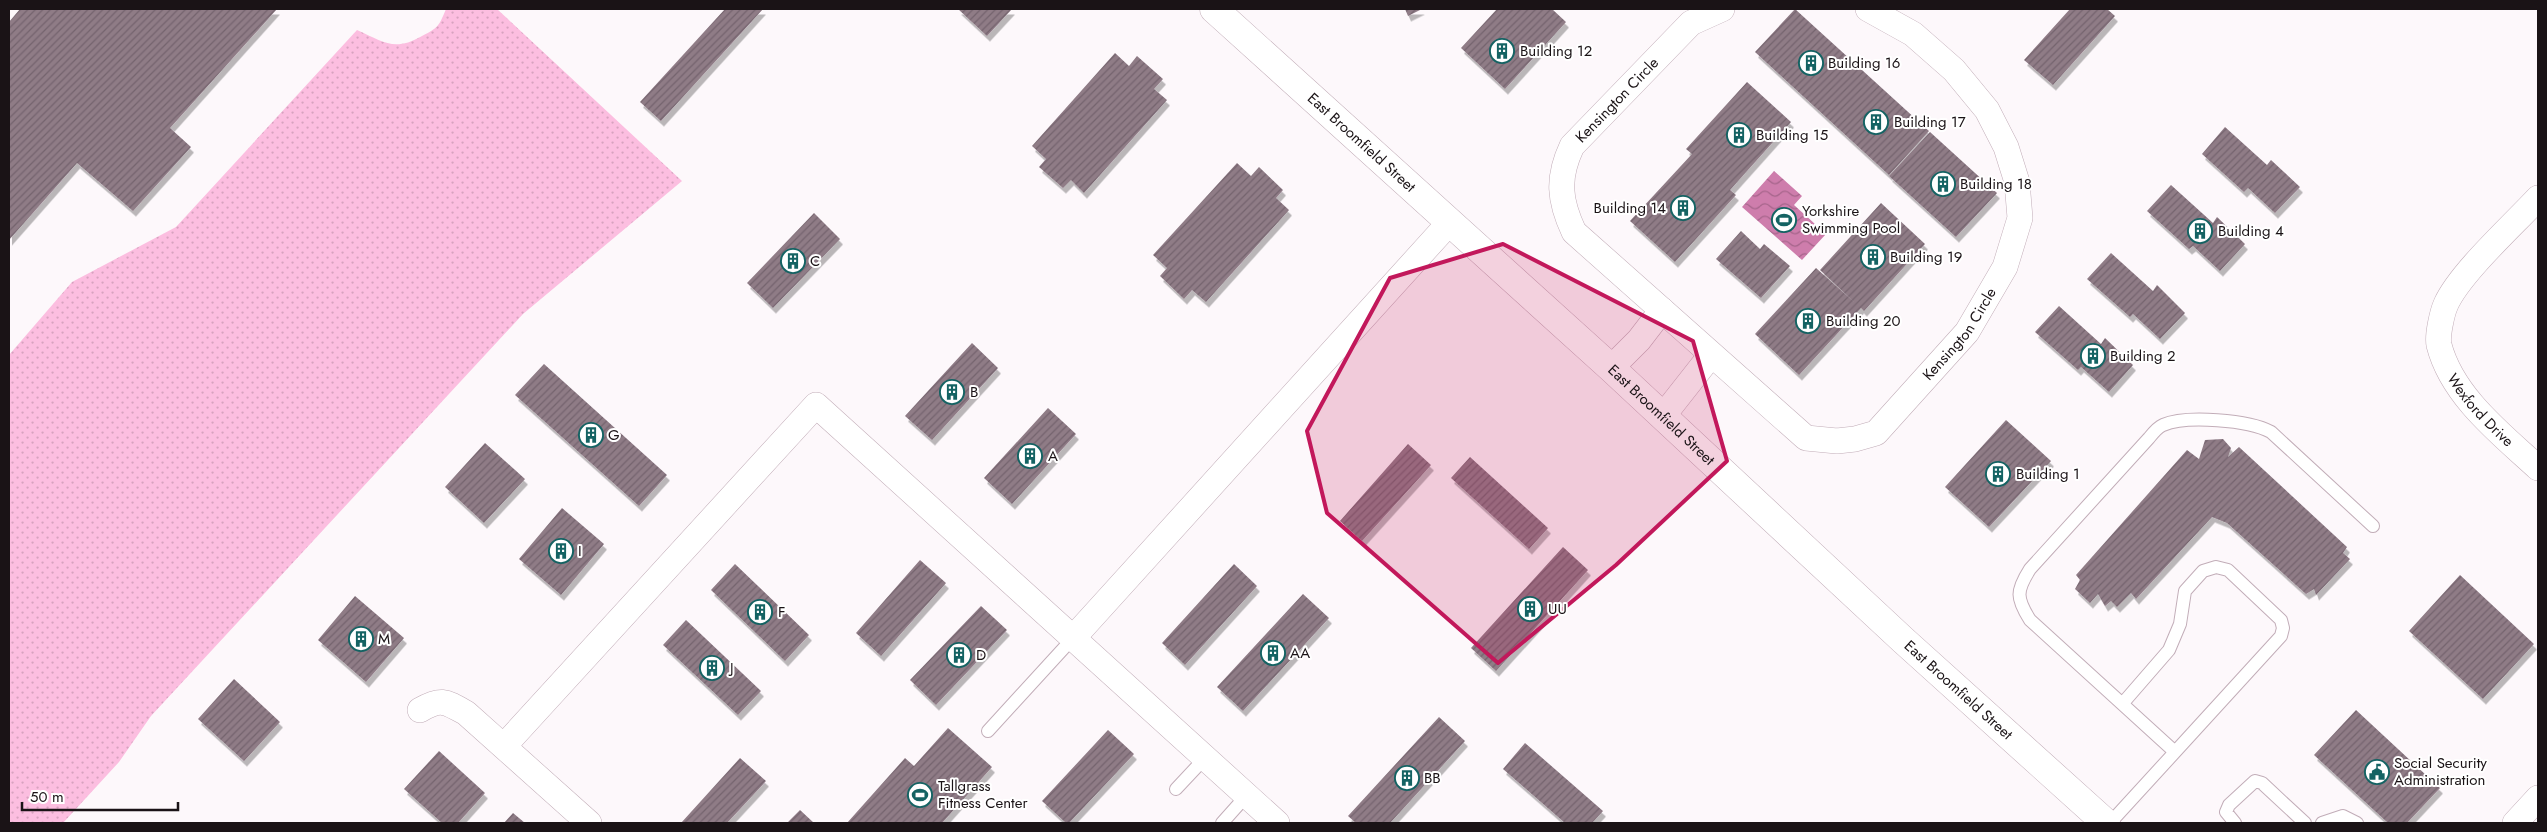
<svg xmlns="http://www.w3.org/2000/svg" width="2547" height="832" viewBox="0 0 2547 832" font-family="Jost,sans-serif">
<defs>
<pattern id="green-dots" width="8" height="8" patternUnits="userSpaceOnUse" patternTransform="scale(1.25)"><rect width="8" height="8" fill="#fcbee0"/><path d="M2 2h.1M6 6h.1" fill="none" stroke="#d7a2bf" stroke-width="1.8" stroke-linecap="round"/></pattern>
<pattern id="water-waves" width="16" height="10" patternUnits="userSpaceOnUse" patternTransform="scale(1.25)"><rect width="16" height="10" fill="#ce7dac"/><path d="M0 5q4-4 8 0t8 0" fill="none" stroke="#a6658b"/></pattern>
<pattern id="building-hatch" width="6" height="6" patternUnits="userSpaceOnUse" patternTransform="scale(1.25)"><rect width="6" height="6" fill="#8f7b86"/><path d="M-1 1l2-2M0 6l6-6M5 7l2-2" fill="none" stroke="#74646d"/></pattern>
<filter id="shadow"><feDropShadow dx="3" dy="5.5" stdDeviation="0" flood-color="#0004"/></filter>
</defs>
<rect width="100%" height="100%" fill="#fdf8fb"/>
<path fill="url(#green-dots)" d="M 446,9 L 497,9 L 682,181 L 523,314 L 151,716 L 119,762 L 63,823 L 9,823 L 9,355 L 72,282 L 176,227 L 357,30 C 384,42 394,52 422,36 C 438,28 439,26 446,9 Z"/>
<path fill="url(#water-waves)" d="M 1774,171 L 1802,196 L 1794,205 L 1826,234 L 1802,260 L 1742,207 Z"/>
<path fill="url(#building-hatch)" filter="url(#shadow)" d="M 20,9 L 277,9 L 170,128 L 191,147 L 133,211 L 77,163 L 9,240 L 9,22 Z
M 725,9 L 763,9 L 661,121 L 640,102 Z
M 958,9 L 1012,9 L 987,36 Z
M 1405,9 L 1422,9 L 1408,16 Z
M 1497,9 L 1552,9 L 1566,22 L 1505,89 L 1461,48 Z
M 1795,9 L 1929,131 L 1889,175 L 1755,52 Z
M 2070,9 L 2107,9 L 2115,16 L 2053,85 L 2024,60 Z
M 1115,53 L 1129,66 L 1137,56 L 1163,79 L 1154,89 L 1167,100 L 1084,193 L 1071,180 L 1063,188 L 1039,167 L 1046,159 L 1032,146 Z
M 1747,82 L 1791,122 L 1730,190 L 1736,195 L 1675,262 L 1630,221 L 1692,154 L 1686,149 Z
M 2225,127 L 2267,165 L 2271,160 L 2300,187 L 2275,213 L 2248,188 L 2244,192 L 2202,154 Z
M 1930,132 L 1997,193 L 1956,237 L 1889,176 Z
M 1237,163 L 1251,176 L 1259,167 L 1283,190 L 1276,198 L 1289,210 L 1206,302 L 1192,290 L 1184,299 L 1160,276 L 1167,268 L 1153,255 Z
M 2171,185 L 2213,223 L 2217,217 L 2245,244 L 2220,271 L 2193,246 L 2189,249 L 2147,211 Z
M 1881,203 L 1925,244 L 1864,311 L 1861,308 L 1799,375 L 1755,334 L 1816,268 L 1854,302 L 1820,270 Z
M 814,213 L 840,239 L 773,308 L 747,283 Z
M 1741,231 L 1760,249 L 1764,244 L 1790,266 L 1761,298 L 1716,259 Z
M 2111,253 L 2153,291 L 2157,285 L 2185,313 L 2160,339 L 2133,314 L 2130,317 L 2087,279 Z
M 2059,306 L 2101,344 L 2105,338 L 2133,365 L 2109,392 L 2081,367 L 2078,370 L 2035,332 Z
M 972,343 L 998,368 L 932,440 L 905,416 Z
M 544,364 L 667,475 L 639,506 L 515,395 Z
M 1048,408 L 1076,434 L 1012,504 L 984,478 Z
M 2006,420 L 2051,461 L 1989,527 L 1945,487 Z
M 2223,439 L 2231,448 L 2228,457 L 2239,447 L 2347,547 L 2343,553 L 2350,559 L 2316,595 L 2314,589 L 2306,594 L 2227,523 L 2212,517 L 2136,599 L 2131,593 L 2117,607 L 2111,601 L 2105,606 L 2098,594 L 2090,603 L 2075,589 L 2080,580 L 2076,575 L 2187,450 L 2199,459 L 2205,440 Z
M 485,443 L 525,479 L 484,523 L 445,487 Z
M 1408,444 L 1431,465 L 1362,541 L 1340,521 Z
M 1470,457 L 1548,528 L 1529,549 L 1451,478 Z
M 562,508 L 604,544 L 561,595 L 519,559 Z
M 1563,547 L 1588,570 L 1496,671 L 1471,648 Z
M 920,560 L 946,583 L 881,656 L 856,633 Z
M 735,564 L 809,635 L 785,661 L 711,590 Z
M 1234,564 L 1257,586 L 1185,665 L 1162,643 Z
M 2460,575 L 2534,644 L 2483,699 L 2409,631 Z
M 1303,594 L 1329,618 L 1243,711 L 1217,687 Z
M 355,596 L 404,638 L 366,682 L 318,640 Z
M 981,606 L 1007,630 L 936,705 L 910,680 Z
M 686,620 L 761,691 L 738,715 L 663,645 Z
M 234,679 L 280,722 L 244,761 L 198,719 Z
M 2356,710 L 2440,788 L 2407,823 L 2388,823 L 2314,755 Z
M 1439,717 L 1465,741 L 1390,823 L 1356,823 L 1348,816 Z
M 948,728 L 992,767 L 942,823 L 847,823 L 905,758 L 914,766 Z
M 1108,730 L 1134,754 L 1069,823 L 1066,823 L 1042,801 Z
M 1525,743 L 1603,811 L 1592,823 L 1565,823 L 1503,769 Z
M 439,751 L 485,793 L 458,823 L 442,823 L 404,789 Z
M 740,758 L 766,781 L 727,823 L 681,823 Z
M 800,810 L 814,823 L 787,823 Z
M 513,813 L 525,823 L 504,823 Z"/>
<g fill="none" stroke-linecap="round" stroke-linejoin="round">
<defs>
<path id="lane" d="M 2123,703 L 2169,650 L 2180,624 L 2185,591 L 2203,571 L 2216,567 L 2228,570 L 2281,620 L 2283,628 L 2281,636 L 2175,752
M 988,731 L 1074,637
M 1176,789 L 1206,757
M 1222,823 L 1247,795
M 2110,823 L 2175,752 L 2030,620 C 2016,598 2016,591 2030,569 L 2149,438 C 2153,433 2158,427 2163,425 C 2186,415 2249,420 2271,432 L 2373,526
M 2235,823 L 2226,812 L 2229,805 L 2255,781 L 2262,783 L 2305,823
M 2322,823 L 2343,816 L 2357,823"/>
<g id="street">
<path id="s1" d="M 1722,9 L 1691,23 L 1572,146 C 1557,178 1559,200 1574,232 L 1806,438 L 1837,441 L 1855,439 L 1876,433 L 1967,332 L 2005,267 L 2020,218 L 2017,182 L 2006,147 L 1987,110 L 1954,70 L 1913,34 L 1868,9"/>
<path id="s2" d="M 2538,198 C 2513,225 2460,273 2446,304 C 2442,313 2437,336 2439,345 C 2452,396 2501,434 2538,468"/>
<path d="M 1611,368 L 1639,340 L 1662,310"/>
<path d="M 1663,416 L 1711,355"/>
<path d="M 1074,637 L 1450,222"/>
<path d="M 420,710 C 441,698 445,701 466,713 L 589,823"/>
<path d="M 504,746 L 816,405 L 1277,823"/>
<path d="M 2515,823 L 2538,798"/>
</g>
<g id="secondary">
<path id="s3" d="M 1214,9 L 1611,368 L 1903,640 L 2106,823"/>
</g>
</defs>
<use href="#lane" stroke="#c2adb8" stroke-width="14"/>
<use href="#street" stroke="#c2adb8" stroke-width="26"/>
<use href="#secondary" stroke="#c2adb8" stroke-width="29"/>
<use href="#lane" stroke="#fff" stroke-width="12"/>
<use href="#street" stroke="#fff" stroke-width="25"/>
<use href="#secondary" stroke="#fff" stroke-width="28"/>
</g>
<path fill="#c2185b" fill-opacity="0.2" stroke="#c2185b" stroke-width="4" stroke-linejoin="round" d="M 1503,244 L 1693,341 L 1727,461 L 1616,565 L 1498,663 L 1327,513 L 1307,431 L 1390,278 Z"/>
<defs>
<symbol id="building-ring" viewBox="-11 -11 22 22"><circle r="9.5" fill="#fff" stroke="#146363" stroke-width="1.5"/><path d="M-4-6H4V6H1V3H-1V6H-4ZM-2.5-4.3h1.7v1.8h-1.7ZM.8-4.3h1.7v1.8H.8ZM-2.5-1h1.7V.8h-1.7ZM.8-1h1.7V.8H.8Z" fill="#146363"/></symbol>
<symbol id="stadium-ring" viewBox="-11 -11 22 22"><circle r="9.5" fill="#fff" stroke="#146363" stroke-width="1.5"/><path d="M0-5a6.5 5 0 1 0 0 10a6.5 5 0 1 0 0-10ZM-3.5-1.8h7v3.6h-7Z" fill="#146363"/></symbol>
<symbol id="civic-ring" viewBox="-11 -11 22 22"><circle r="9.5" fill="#fff" stroke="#146363" stroke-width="1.5"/><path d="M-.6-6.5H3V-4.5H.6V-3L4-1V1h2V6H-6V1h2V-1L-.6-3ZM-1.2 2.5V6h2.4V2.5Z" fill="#146363"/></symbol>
</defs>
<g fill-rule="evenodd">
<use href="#building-ring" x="1488" y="37" width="28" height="28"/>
<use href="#building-ring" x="1797" y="49" width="28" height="28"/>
<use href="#building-ring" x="1862" y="108" width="28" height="28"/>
<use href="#building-ring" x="1725" y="121" width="28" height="28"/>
<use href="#building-ring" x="1929" y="170" width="28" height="28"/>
<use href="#building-ring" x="1669" y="194" width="28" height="28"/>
<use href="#stadium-ring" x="1770" y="206" width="28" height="28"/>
<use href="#building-ring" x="2186" y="217" width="28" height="28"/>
<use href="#building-ring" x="1859" y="243" width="28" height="28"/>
<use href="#building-ring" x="779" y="247" width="28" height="28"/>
<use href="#building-ring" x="1794" y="307" width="28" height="28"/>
<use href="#building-ring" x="2079" y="342" width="28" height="28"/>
<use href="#building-ring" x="938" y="378" width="28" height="28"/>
<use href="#building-ring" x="577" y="421" width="28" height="28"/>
<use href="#building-ring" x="1016" y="442" width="28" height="28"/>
<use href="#building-ring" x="1984" y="460" width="28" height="28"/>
<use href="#building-ring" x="547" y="537" width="28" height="28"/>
<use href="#building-ring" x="1516" y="595" width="28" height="28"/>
<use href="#building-ring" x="746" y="598" width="28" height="28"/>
<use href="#building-ring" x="347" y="625" width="28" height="28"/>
<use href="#building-ring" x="1259" y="639" width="28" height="28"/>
<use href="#building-ring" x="945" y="641" width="28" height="28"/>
<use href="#building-ring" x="698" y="654" width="28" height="28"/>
<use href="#civic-ring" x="2363" y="758" width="28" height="28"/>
<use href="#building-ring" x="1393" y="764" width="28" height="28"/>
<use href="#stadium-ring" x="906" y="781" width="28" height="28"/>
</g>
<g text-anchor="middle" stroke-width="4" stroke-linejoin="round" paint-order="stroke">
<g font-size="15" fill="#1a1316" stroke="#fff" text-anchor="start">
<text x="1520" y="56">Building 12</text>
<text x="1828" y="68">Building 16</text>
<text x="1894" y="127">Building 17</text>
<text x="1756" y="140">Building 15</text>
<text x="1960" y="189">Building 18</text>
<text x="1666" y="213" text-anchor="end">Building 14</text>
<text x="1802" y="216">Yorkshire<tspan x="1802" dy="17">Swimming Pool</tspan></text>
<text x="2218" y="236">Building 4</text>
<text x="1890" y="262">Building 19</text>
<text x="810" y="266">C</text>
<text x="1826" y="326">Building 20</text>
<text x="2110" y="361">Building 2</text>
<text x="970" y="397">B</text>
<text x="608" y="440">G</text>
<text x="1048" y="461">A</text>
<text x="2016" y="479">Building 1</text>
<text x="578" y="556">I</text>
<text x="1548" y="614">UU</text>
<text x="778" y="617">F</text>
<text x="378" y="644">M</text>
<text x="1290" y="658">AA</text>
<text x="976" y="660">D</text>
<text x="730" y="673">J</text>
<text x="2394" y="768">Social Security<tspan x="2394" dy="17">Administration</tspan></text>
<text x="1424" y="783">BB</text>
<text x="938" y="791">Tallgrass<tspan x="938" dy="17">Fitness Center</tspan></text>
</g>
<g font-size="15" fill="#1a1316" stroke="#fff">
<text transform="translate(1617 100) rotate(-46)" y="5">Kensington Circle</text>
<text dy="5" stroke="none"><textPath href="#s3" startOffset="199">East Broomfield Street</textPath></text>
<text dy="5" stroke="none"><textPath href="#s1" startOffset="806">Kensington Circle</textPath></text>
<text dy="5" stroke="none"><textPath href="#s2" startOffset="261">Wexford Drive</textPath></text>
<text dy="5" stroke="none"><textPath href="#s3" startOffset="604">East Broomfield Street</textPath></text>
<text dy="5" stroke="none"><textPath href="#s3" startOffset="1009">East Broomfield Street</textPath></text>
</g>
</g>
<rect width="2547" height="832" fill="none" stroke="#1a1316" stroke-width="20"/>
<path d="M22 802v8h156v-8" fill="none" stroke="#1a1316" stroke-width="2.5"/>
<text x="30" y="802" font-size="15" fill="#1a1316" stroke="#ffffff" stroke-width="4" paint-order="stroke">50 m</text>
</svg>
